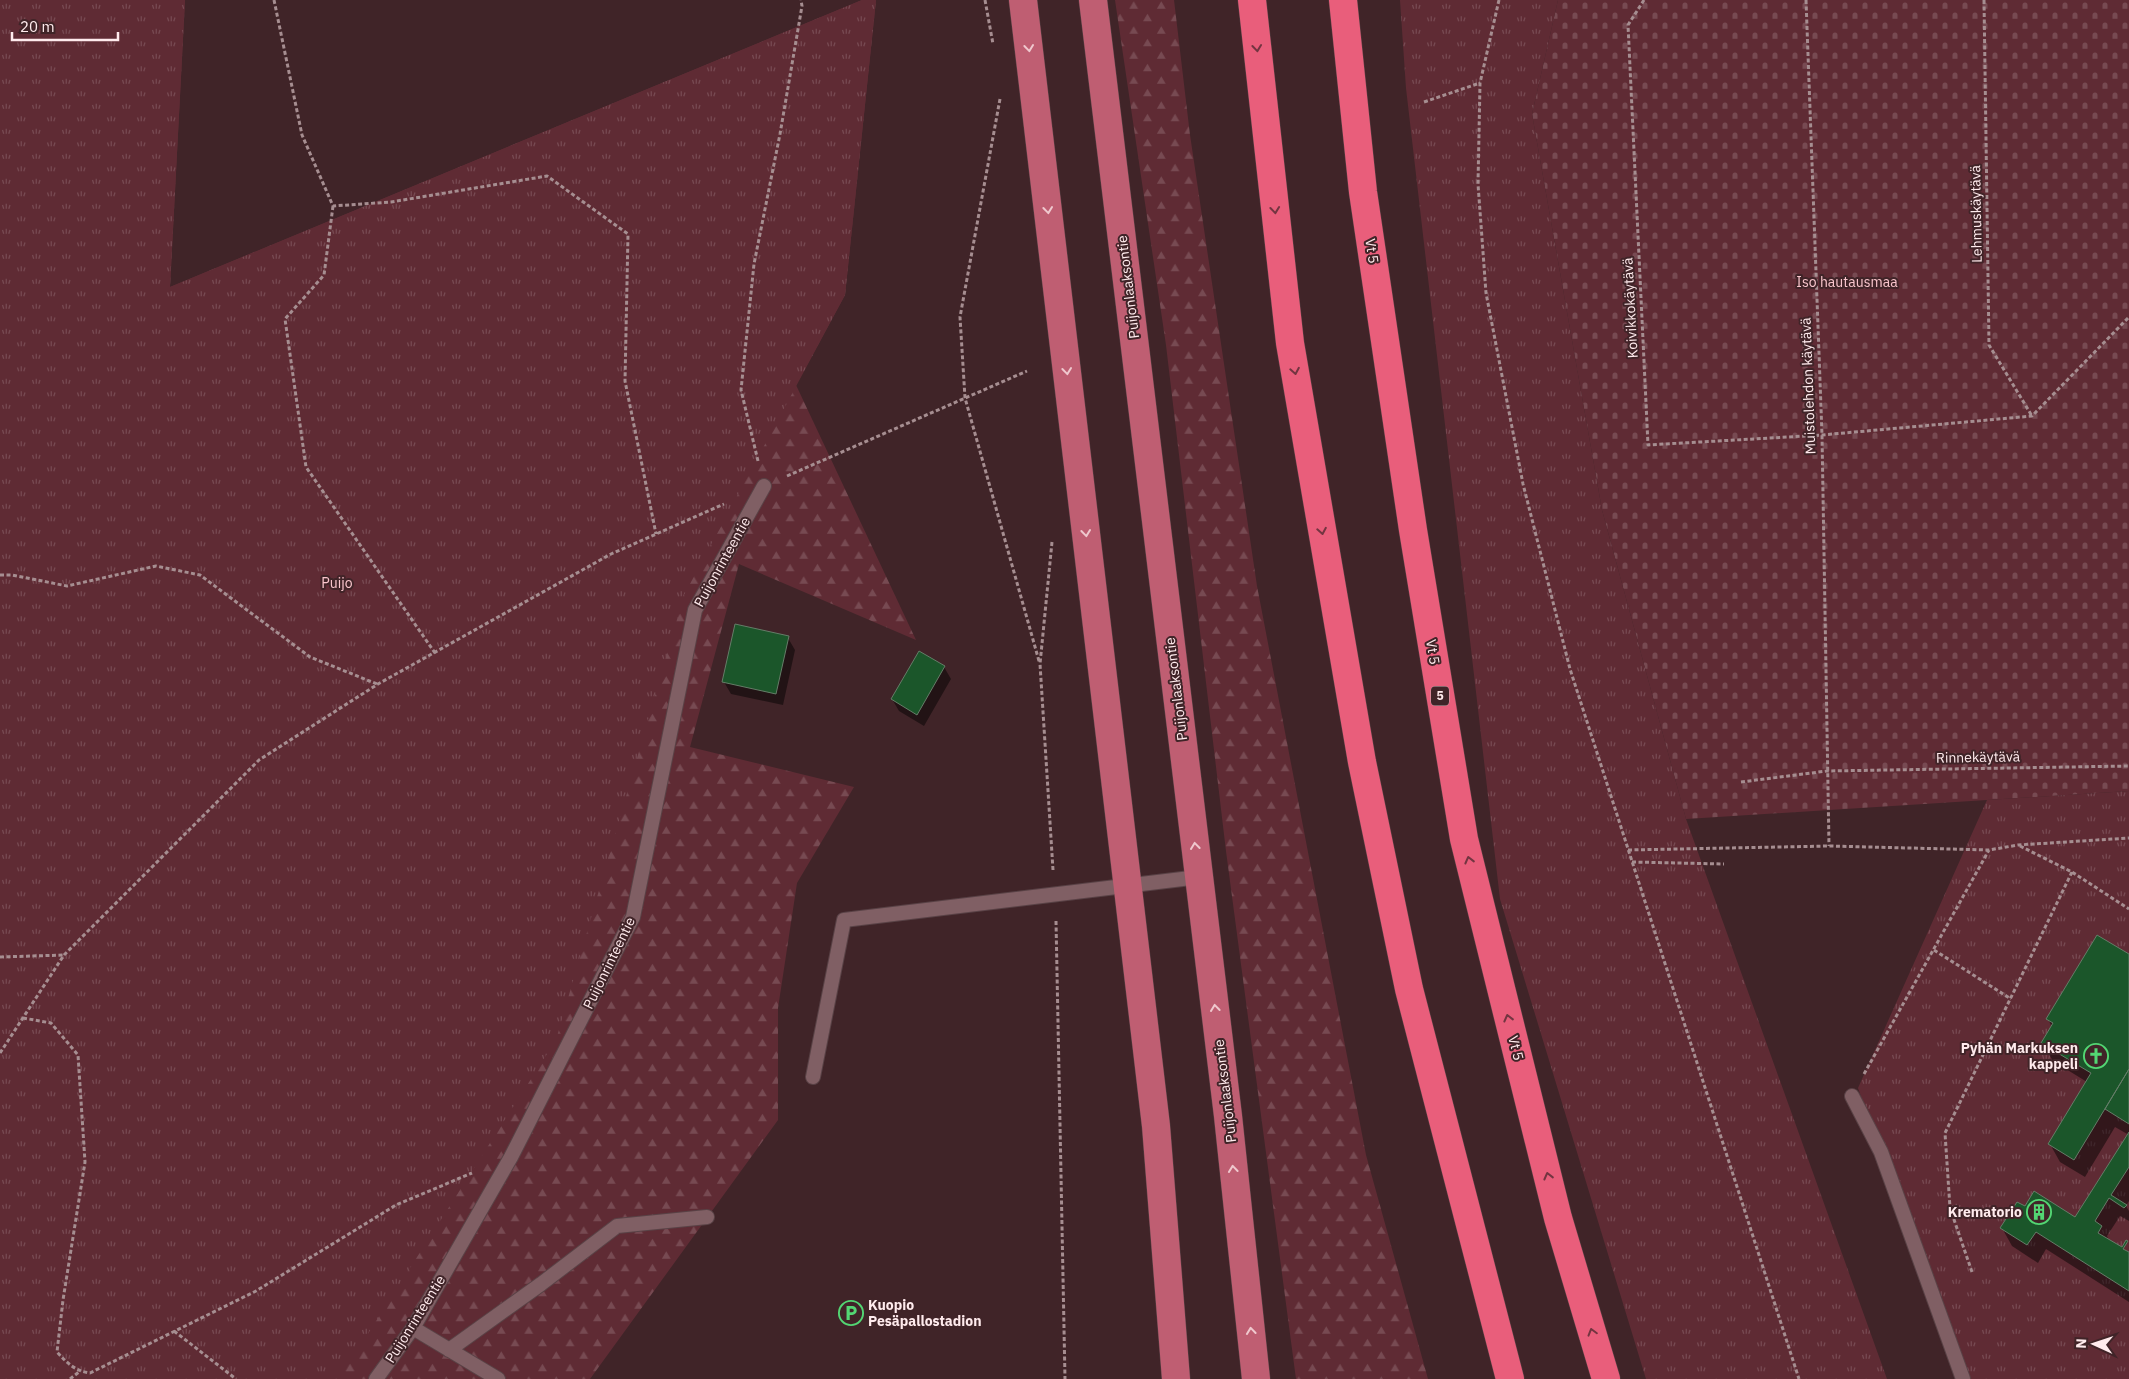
<svg xmlns="http://www.w3.org/2000/svg" width="2129" height="1379" viewBox="0 0 2129 1379" font-family="'IBM Plex Sans',sans-serif">
<defs>
<pattern id="forest-firs" width="22" height="20" patternUnits="userSpaceOnUse" patternTransform="scale(1.25)"><rect width="22" height="20" fill="#5f2b34"/><path d="M5 1l3.5 6h-7zM16 11l3.5 6h-7z" fill="#774a52"/></pattern>
<pattern id="cemetery-stones" width="16" height="16" patternUnits="userSpaceOnUse" patternTransform="scale(1.25)"><rect width="16" height="16" fill="#5f2b34"/><path d="M2 7V4a2 2 0 0 1 4 0v3zM10 15v-3a2 2 0 0 1 4 0v3z" fill="#774a52"/></pattern>
<pattern id="park-tufts" width="24" height="20" patternUnits="userSpaceOnUse" patternTransform="scale(1.25)"><rect width="24" height="20" fill="#5f2b34"/><path d="M3 7l-1-3M5 7V3M7 7l1-3M15 17l-1-3M17 17v-4M19 17l1-3" fill="none" stroke="#774a52"/></pattern>
</defs>
<rect width="100%" height="100%" fill="#402428"/>
<path fill="url(#forest-firs)" d="M 0,0 L 185,0 L 170,287 L 862,0 L 876,0 L 845,295 L 796,385 L 916,640 L 739,564 L 690,747 L 854,787 L 797,883 L 778,1008 L 778,1120 L 590,1379 L 0,1379 Z
M 1115,0 L 1174,0 L 1190,135 L 1257,586 L 1366,1155 L 1428,1379 L 1296,1379 L 1226,851 L 1166,345 Z"/>
<path fill="url(#cemetery-stones)" d="M 1558,0 L 2129,0 L 2129,791 L 1686,819 L 1602,510 L 1532,114 Z"/>
<path fill="url(#park-tufts)" d="M 0,0 L 185,0 L 170,287 L 862,0 L 876,0 L 845,295 L 684,595 L 556,1040 L 339,1379 L 0,1379 Z
M 1400,0 L 1558,0 L 1532,114 L 1602,510 L 1686,819 L 1887,1379 L 1646,1379 L 1500,899 L 1406,88 Z
M 2129,791 L 2129,1379 L 1963,1379 L 1858,1088 L 1987,800 Z"/>
<path fill="#0007" d="M 788,638 L 795,650 L 783,705 L 731,694 L 724,682 Z
M 944,667 L 951,679 L 924,726 L 899,711 L 892,699 Z
M 2129,955 L 2129,1201 L 2126,1206 L 2129,1211 L 2129,1221 L 2120,1216 L 2107,1236 L 2109,1241 L 2129,1253 L 2129,1302 L 2046,1249 L 2038,1263 L 2012,1246 L 2002,1228 L 2025,1208 L 2076,1219 L 2129,1135 L 2115,1127 L 2085,1177 L 2060,1162 L 2050,1144 L 2087,1082 L 2053,1061 L 2042,1043 L 2052,1027 L 2048,1019 Z"/>
<path fill="#1b562a" stroke="#657d68" d="M 735,624 L 789,636 L 776,694 L 722,682 Z
M 919,651 L 945,666 L 917,715 L 891,699 Z
M 2097,935 L 2129,954 L 2129,1069 L 2074,1160 L 2048,1144 L 2091,1073 L 2041,1043 L 2053,1023 L 2046,1019 Z
M 2129,1069 L 2129,1124 L 2105,1109 Z
M 2129,1132 L 2129,1167 L 2111,1195 L 2127,1205 L 2124,1208 L 2109,1198 L 2095,1221 L 2102,1226 L 2098,1233 L 2122,1247 L 2126,1240 L 2128,1241 L 2123,1249 L 2129,1252 L 2129,1291 L 2036,1232 L 2027,1245 L 2000,1228 L 2017,1202 L 2025,1206 L 2034,1191 L 2075,1217 Z"/>
<g fill="none" stroke-linecap="round" stroke-linejoin="round">
<defs>
<path id="service" d="M 813,1077 L 844,920 L 1199,877
M 1852,1096 L 1881,1152 L 1963,1379
M 413,1328 L 498,1379
M 449,1350 L 541,1284 L 617,1226 L 707,1217
M 376,1379 L 413,1328 L 511,1157 L 633,917 L 695,610 L 764,486"/>
<path id="primary" d="M 1023,0 L 1156,1126 L 1176,1379
M 1093,0 L 1228,1116 L 1256,1379"/>
<path id="motorway" d="M 1252,0 L 1290,343 L 1362,762 L 1409,989 L 1510,1379
M 1343,0 L 1363,192 L 1413,530 L 1464,839 L 1558,1218 L 1606,1379"/>
</defs>
<use href="#service" stroke="#594246" stroke-width="16"/>
<use href="#primary" stroke="#594246" stroke-width="29"/>
<use href="#motorway" stroke="#594246" stroke-width="29"/>
<path stroke="#a68e91" stroke-width="3" stroke-dasharray="4 2.5" stroke-linecap="butt" d="M 274,0 L 302,135 L 333,206 L 391,202 L 547,176 L 628,234 L 625,381 L 656,534
M 985,0 L 993,44
M 1499,0 L 1480,83 L 1478,184 L 1486,293 L 1523,484 L 1570,669 L 1799,1379
M 1644,0 L 1628,25 L 1648,445 L 1822,435 L 2032,416 L 2129,317
M 1806,0 L 1822,435 L 1829,846
M 1984,0 L 1989,345 L 2032,416
M 1000,99 L 960,317 L 965,398 L 1039,661
M 1424,102 L 1480,83
M 333,206 L 324,275 L 285,319 L 306,467 L 435,653
M 758,461 L 741,390 L 754,264 L 780,134 L 802,6 L 801,0
M 787,476 L 1027,371
M 1052,542 L 1040,664 L 1053,870
M 0,575 L 12,575 L 67,586 L 156,566 L 200,575 L 310,657 L 377,684
M 1741,782 L 1827,771 L 2129,766
M 2020,846 L 2072,872 L 2129,909
M 1628,850 L 1829,846 L 1989,850 L 2018,845 L 2129,838
M 1632,862 L 1724,864
M 1056,921 L 1065,1379
M 1934,950 L 2011,999
M 0,957 L 64,955
M 23,1018 L 51,1023 L 78,1055 L 85,1162 L 63,1300 L 57,1352 C 67,1363 75,1371 90,1373 L 256,1291 L 396,1205 L 472,1173
M 0,1053 L 64,955 L 259,760 L 378,684 L 611,554 L 724,504
M 1864,1074 L 1989,850
M 1972,1272 L 1950,1208 L 1945,1133 L 2072,872
M 174,1331 L 236,1379
M 70,1379 L 79,1372"/>
<use href="#service" stroke="#805f64" stroke-width="14"/>
<use href="#primary" stroke="#bf5e72" stroke-width="28"/>
<use href="#motorway" stroke="#e95e7b" stroke-width="28"/>
</g>
<defs><path id="oneway-chevron" d="M-2-3.5L2.5 0L-2 3.5" fill="none" stroke-width="1.6" stroke-linecap="round" stroke-linejoin="round" transform="scale(1.25)"/></defs>
<g stroke="#efc8ce">
<use href="#oneway-chevron" transform="translate(1029 48) rotate(83)"/>
<use href="#oneway-chevron" transform="translate(1048 210) rotate(83)"/>
<use href="#oneway-chevron" transform="translate(1067 371) rotate(83)"/>
<use href="#oneway-chevron" transform="translate(1086 533) rotate(83)"/>
<use href="#oneway-chevron" transform="translate(1195 846) rotate(-97)"/>
<use href="#oneway-chevron" transform="translate(1215 1008) rotate(-97)"/>
<use href="#oneway-chevron" transform="translate(1233 1169) rotate(-96)"/>
<use href="#oneway-chevron" transform="translate(1251 1331) rotate(-96)"/>
</g>
<g stroke="#733541">
<use href="#oneway-chevron" transform="translate(1257 48) rotate(84)"/>
<use href="#oneway-chevron" transform="translate(1275 210) rotate(84)"/>
<use href="#oneway-chevron" transform="translate(1295 371) rotate(80)"/>
<use href="#oneway-chevron" transform="translate(1322 531) rotate(80)"/>
<use href="#oneway-chevron" transform="translate(1469 860) rotate(-104)"/>
<use href="#oneway-chevron" transform="translate(1508 1018) rotate(-104)"/>
<use href="#oneway-chevron" transform="translate(1548 1176) rotate(-104)"/>
<use href="#oneway-chevron" transform="translate(1592 1332) rotate(-106)"/>
</g>
<defs>
<symbol id="church-ring" viewBox="-11 -11 22 22"><circle r="9.5" fill="#402428" stroke="#53d673" stroke-width="1.5"/><path d="M-1.2-6h2.4v3.5h3.3v2.4h-3.3V6h-2.4V-.1h-3.3v-2.4h3.3Z" fill="#53d673"/></symbol>
<symbol id="building-ring" viewBox="-11 -11 22 22"><circle r="9.5" fill="#402428" stroke="#53d673" stroke-width="1.5"/><path d="M-4-6H4V6H1V3H-1V6H-4ZM-2.5-4.3h1.7v1.8h-1.7ZM.8-4.3h1.7v1.8H.8ZM-2.5-1h1.7V.8h-1.7ZM.8-1h1.7V.8H.8Z" fill="#53d673"/></symbol>
<symbol id="parking-ring" viewBox="-11 -11 22 22"><circle r="9.5" fill="#402428" stroke="#53d673" stroke-width="1.5"/><path d="M-3.5-5.5H1a3.5 3.5 0 0 1 0 7H-1V5.5H-3.5ZM-1-3.4V-.6H.8a1.4 1.4 0 0 0 0-2.8Z" fill="#53d673"/></symbol>
</defs>
<g fill-rule="evenodd">
<use href="#church-ring" x="2082" y="1042" width="28" height="28"/>
<use href="#building-ring" x="2025" y="1198" width="28" height="28"/>
<use href="#parking-ring" x="837" y="1299" width="28" height="28"/>
</g>
<g text-anchor="middle" stroke-width="4" stroke-linejoin="round" paint-order="stroke">
<rect fill="#402428" stroke="#c6afb2" stroke-width="1" x="1431" y="686.5" width="18" height="19" rx="4"/>
<g font-size="12" font-weight="bold" fill="#ffebed">
<text x="1440" y="700">5</text>
</g>
<g font-size="14" fill="#ffebed" stroke="#402428">
<text transform="translate(1976 214) rotate(-91)" y="5">Lehmuskäytävä</text>
<text transform="translate(1372 251) rotate(82)" y="5">Vt 5</text>
<text transform="translate(1128 287) rotate(-97)" y="5">Puijonlaaksontie</text>
<text transform="translate(1630 308) rotate(-93)" y="5">Koivikkokäytävä</text>
<text transform="translate(1808 386) rotate(-92)" y="5">Muistolehdon käytävä</text>
<text transform="translate(722 562) rotate(-61)" y="5">Puijonrinteentie</text>
<text transform="translate(1433 652) rotate(81)" y="5">Vt 5</text>
<text transform="translate(1176 689) rotate(-97)" y="5">Puijonlaaksontie</text>
<text transform="translate(1978 757) rotate(-1)" y="5">Rinnekäytävä</text>
<text transform="translate(609 963) rotate(-64)" y="5">Puijonrinteentie</text>
<text transform="translate(1516 1048) rotate(76)" y="5">Vt 5</text>
<text transform="translate(1225 1091) rotate(-97)" y="5">Puijonlaaksontie</text>
<text transform="translate(415 1319) rotate(-58)" y="5">Puijonrinteentie</text>
</g>
<g font-size="14" fill="#fac6cd" stroke="#402428">
<text x="1847" y="287">Iso hautausmaa</text>
<text x="337" y="588">Puijo</text>
</g>
<g font-size="14" font-weight="bold" fill="#ffebed" stroke="#402428" text-anchor="end">
<text x="2078" y="1053">Pyhän Markuksen<tspan x="2078" dy="16">kappeli</tspan></text>
<text x="2022" y="1217">Krematorio</text>
<text x="868" y="1310" text-anchor="start">Kuopio<tspan x="868" dy="16">Pesäpallostadion</tspan></text>
</g>
</g>
<g transform="translate(2094 1344) rotate(273)" stroke="#402428" stroke-width="4" paint-order="stroke">
<path d="M0-4L9 19L0 12L-9 19Z" fill="#ffebed"/>
<text y="-8" font-size="14" font-weight="bold" text-anchor="middle" fill="#ffebed">N</text>
</g>
<path d="M12 32v8h106v-8" fill="none" stroke="#ffebed" stroke-width="2.5"/>
<text x="20" y="32" font-size="15" fill="#ffebed" stroke="#402428" stroke-width="4" paint-order="stroke">20 m</text>
</svg>
